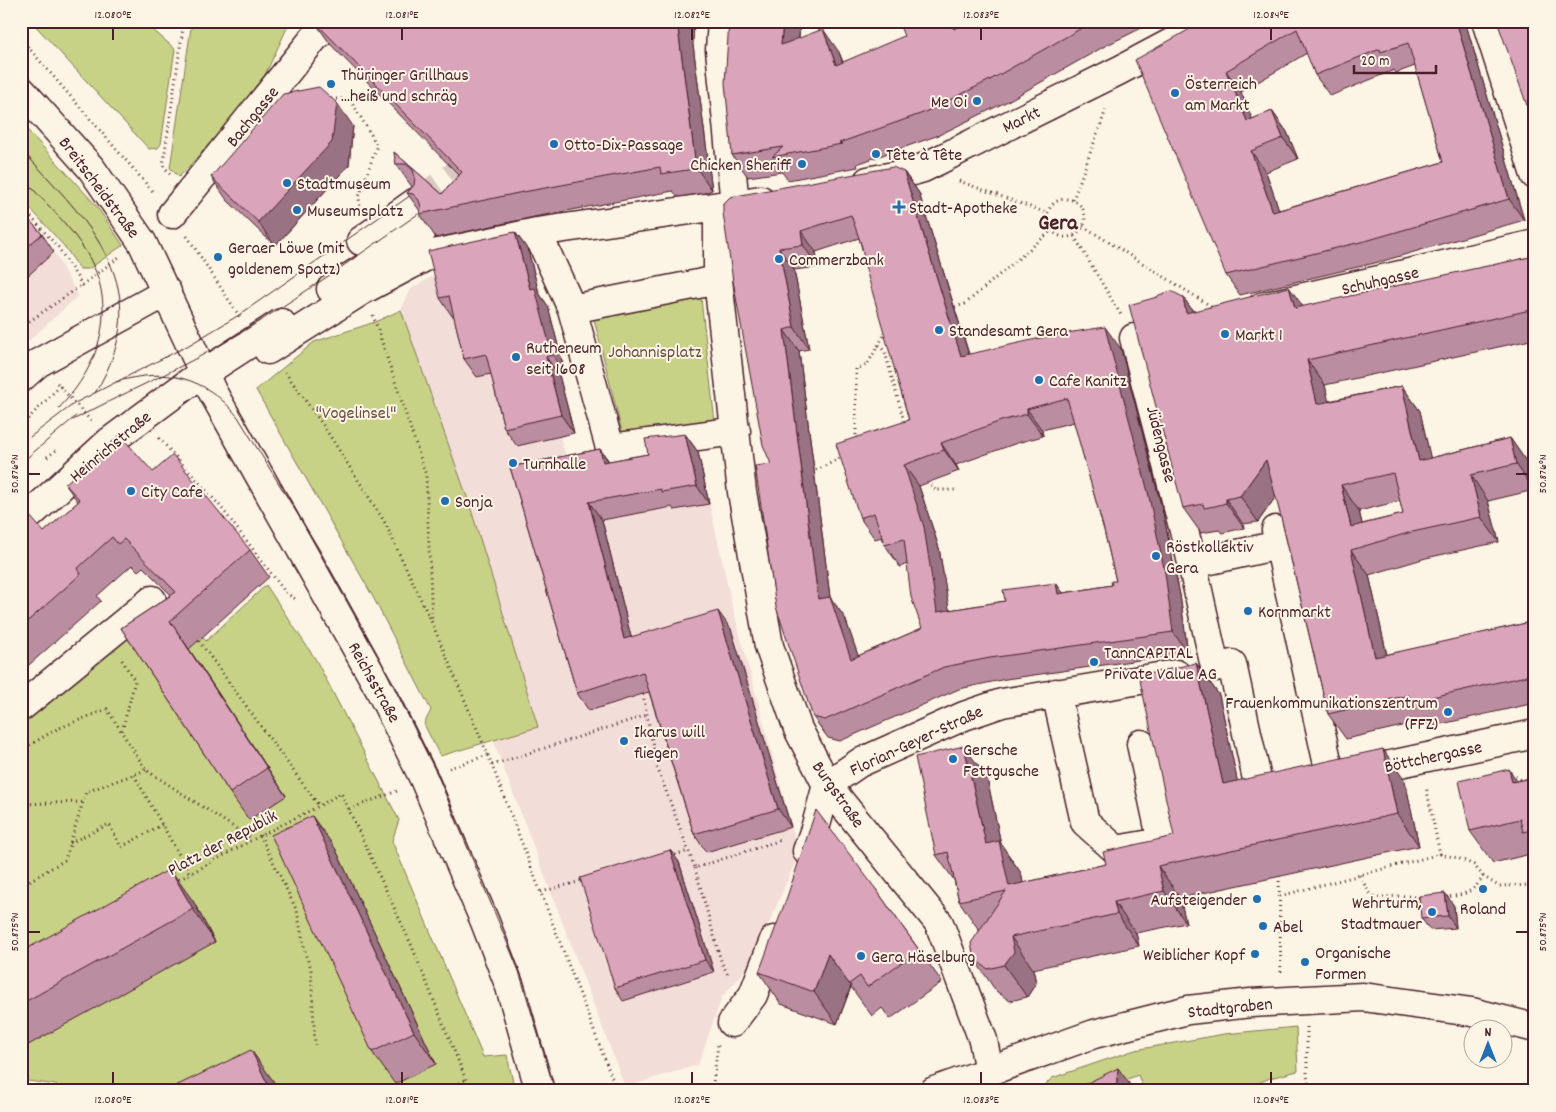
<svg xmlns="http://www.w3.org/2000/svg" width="1556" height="1112" viewBox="0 0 1556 1112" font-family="Dekko,sans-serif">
<rect width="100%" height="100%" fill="#fcf5e5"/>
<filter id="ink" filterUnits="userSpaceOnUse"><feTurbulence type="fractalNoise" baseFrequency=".02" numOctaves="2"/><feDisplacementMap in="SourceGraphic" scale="10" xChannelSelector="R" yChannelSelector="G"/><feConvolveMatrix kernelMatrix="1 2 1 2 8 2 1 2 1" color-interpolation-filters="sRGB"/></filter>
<g filter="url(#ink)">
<path fill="#f2ddd8" d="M 21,215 L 54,252 L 78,296 L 21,348 Z
M 528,249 L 574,433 L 560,436 L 571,476 L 697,447 L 732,605 L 799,854 L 751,964 L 722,997 L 698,1065 L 625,1087 L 493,740 L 537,727 L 401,310 L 411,289 L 441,271 Z"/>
<path fill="#c7d286" stroke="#887858" d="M 31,21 L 143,21 L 175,49 L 161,144 L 158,148 L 149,149 Z
M 192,21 L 292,21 L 287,28 L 257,92 L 179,177 L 170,168 Z
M 21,123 L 95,204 L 123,245 L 89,269 L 80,269 L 64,246 L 21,198 Z
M 700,290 L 715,423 L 623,436 L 591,307 Z
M 401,310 L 469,503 L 538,727 L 440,756 L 424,724 L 431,710 L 373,597 L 256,390 L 314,342 L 375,322 Z
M 266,585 L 316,660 L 399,820 L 392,841 L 483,1057 L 507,1055 L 515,1091 L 60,1091 L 56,1085 L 21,1080 L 21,722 L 170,602 L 206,641 Z
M 1296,1027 L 1298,1071 L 1270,1078 L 1240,1091 L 1144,1091 L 1138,1075 L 1098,1091 L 1039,1091 L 1052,1078 L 1135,1050 L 1224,1034 Z"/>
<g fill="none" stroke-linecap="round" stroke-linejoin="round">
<path stroke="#d8cac0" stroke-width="28" stroke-dasharray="28 14" stroke-linecap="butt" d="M 416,202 L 489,152"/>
<defs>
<path id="minor" d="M 722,21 L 720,50 L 735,205
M 1486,21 L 1535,175
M 868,181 L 899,175 L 923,168 L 1120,70 L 1212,21
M 735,205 L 718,222 L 718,280 L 742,492 L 769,646 L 798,729 L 827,785 L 939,923 L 983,1040 L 989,1072
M 172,214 L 315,37 L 335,21
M 537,232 L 572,309
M 361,241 L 416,202
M 718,280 L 572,309 L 610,448 L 736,431
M 331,289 L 422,231
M 1261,307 L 1535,244
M 1134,338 L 1189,550 L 1215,667 L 1232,664 L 1260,793 L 1279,789
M 268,350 L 363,290 L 429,255 L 537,232 L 761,200
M 21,378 L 38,363 L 167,292
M 21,523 L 109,442 L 190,382 L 281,323
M 1276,530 L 1331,778
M 1192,564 L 1279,545
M 1056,693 L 1085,822 L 1116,850 L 1162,842 L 1141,744
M 21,707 L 152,600
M 1358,772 L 1535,734
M 807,851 L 815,829 L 827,785 L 859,763 L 964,716 L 1002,703 L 1176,674
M 732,1023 L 753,995 L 774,940"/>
<path id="major" d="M 21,90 L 91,168 L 142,242 L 212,391 L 380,690 L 424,779 L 485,922 L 510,987 L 540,1091
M 934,1091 L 1094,1034 L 1188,1010 L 1251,1003 L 1363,997 L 1472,1012 L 1535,1028"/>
</defs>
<use href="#minor" stroke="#4a1f2b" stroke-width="31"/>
<use href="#major" stroke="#4a1f2b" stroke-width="31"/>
<path stroke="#4a1f2b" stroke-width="3" stroke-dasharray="1 4" stroke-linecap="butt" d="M 21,39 L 155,194
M 331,99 L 350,99 L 377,145 L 359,197 L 360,208
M 170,174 L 163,165 L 184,21
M 959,181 L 1047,213
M1047 218a19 19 0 1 1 38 0a19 19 0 1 1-38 0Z
M 1073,200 L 1107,107
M 21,206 L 58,247 L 82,285 L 119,257
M 1083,226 L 1214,308
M 187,236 L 240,317
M 1074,236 L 1121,315
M 955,307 L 965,304 L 1051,231
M 373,315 L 426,475 L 432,620
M 21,327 L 82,285
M 879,345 L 885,352 L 905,425
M 285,372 L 323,425 L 384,521 L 432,623 L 488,755 L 617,1091
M 57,383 L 91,421
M 21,426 L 60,386
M 159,438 L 220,506 L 286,593 L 297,600
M 856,440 L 856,369 L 867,365 L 886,332
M 47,457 L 58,449
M 811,471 L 819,469 L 844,456
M 928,481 L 935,490 L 957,490
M 196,637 L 319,806
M 122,660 L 135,681 L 122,731
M 643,694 L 657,767 L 695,868 L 781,840
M 21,750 L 57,729 L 107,709 L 146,770 L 252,839
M 492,765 L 647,715
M 449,768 L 488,755
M 1511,774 L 1523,781
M 134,775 L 190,874
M 21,804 L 82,802
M 349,809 L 400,790
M 260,835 L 297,911 L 306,956 L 311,968 L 315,1045
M 70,843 L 109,824 L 121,847 L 162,825
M 1440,854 L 1458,858 L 1474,865 L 1483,876 L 1498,886 L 1535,885
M 670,856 L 689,851
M 695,868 L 721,961 L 729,977
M 1360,875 C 1373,903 1372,897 1400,896 C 1408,895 1416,898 1424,898
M 1279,876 L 1281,976
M 175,882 L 252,840 L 319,806 L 341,793 L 411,944 L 466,1080 L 472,1091
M 21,886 L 65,860 L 86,792 L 146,770
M 541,892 L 585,880
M 1280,896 L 1440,854 L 1426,786
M 1445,897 C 1462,896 1475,892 1483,876
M 1307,1027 L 1307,1074 L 1309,1091
M 450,1087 L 466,1080
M 712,1091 L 718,1045"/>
<use href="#minor" stroke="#fcf5e5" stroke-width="28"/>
<use href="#major" stroke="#fcf5e5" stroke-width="28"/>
<path stroke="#4a1f2b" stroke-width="1" d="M 695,25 L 701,21
M 21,149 C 90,224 160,287 95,393
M 21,176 C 43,201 69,224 86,252 C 119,306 101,365 59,408
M 116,382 C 165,367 205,376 238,417 L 319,549 L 379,657 L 437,774 L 519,971 L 555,1091
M 73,420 C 121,394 171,373 219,346 C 287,306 353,259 418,214
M 30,437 L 75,403 L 189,345 L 239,315 L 414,193
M 21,463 L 76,416"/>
</g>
<path fill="#bb8da1" stroke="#4a1f2b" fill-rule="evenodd" d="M 314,21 L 693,45 L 712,190 L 704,193 L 678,197 L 673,191 L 534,217 L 436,238 L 420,214 L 420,211 L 407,193 L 412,187 L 396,164 L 394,152 L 442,194 L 459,175 L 331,45 Z
M 729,21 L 800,21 L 799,39 L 839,52 L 843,62 L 958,26 L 968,21 L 1156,21 L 1105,46 L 1006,102 L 939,135 L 857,164 L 858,167 L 788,180 L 782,172 L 748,177 L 732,155 Z
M 1204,21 L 1465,21 L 1524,220 L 1383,261 L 1240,295 L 1226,275 ZM 1307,53 L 1315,75 L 1330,96 L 1394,70 L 1396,73 L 1415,66 L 1443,162 L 1279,210 L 1266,172 L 1298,159 L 1287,132 L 1272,111 L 1252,119 L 1241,92 Z
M 353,126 L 349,165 L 275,246 L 227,200 L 211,177 Z
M 904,172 L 919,193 L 969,354 L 1121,349 L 1163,513 L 1180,595 L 1188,653 L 1006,679 L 959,689 L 840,741 L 828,738 L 813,717 L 771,464 L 723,204 ZM 859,238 L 909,420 L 860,518 L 875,539 L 882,537 L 885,545 L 900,567 L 907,564 L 922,628 L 858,656 L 845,618 L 830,597 L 799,351 L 809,349 L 794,270 L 818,267 L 816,252 ZM 1074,422 L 1104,530 L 1116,581 L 1112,585 L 1063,593 L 1056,583 L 1005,601 L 949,610 L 939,548 L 919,486 L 959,471 L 956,465 L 1017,443 L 1043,436 L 1042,430 Z
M 21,211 L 42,234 L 54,252 L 21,282 Z
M 515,232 L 528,250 L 539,293 L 548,306 L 565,373 L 559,375 L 574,433 L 517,446 L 504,428 L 491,374 L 477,377 L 464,359 L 454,316 L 452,316 L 440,298 Z
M 1535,256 L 1535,339 L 1325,385 L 1328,401 L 1402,386 L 1420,411 L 1430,458 L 1510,438 L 1528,464 L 1534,490 L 1488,501 L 1499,542 L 1426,558 L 1369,575 L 1387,655 L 1535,621 L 1535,703 L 1428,727 L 1424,721 L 1346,739 L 1328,714 L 1281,517 L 1276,496 L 1258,522 L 1243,524 L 1244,528 L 1222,533 L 1219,530 L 1201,533 L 1183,508 L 1183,297 L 1193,311 L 1303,307 ZM 1400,501 L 1403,514 L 1362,524 L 1359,511 Z
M 685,434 L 698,452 L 709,504 L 674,510 L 672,507 L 602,520 L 631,637 L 731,629 L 791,827 L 706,852 L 694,834 L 649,692 L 589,711 L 577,693 L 510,467 L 600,449 L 609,461 L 648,454 Z
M 153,472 L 250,550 L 269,577 L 189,649 L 286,796 L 249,820 L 230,793 L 121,628 L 171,595 L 143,567 L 138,571 L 132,565 L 97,596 L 101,601 L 21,672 L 21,521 L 44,532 L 78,502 L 65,484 Z
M 1196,663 L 1219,695 L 1237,781 L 1405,781 L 1419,846 L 1180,898 L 1186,923 L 1136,933 L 1139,946 L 1033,969 L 1036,983 L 1027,997 L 1010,1001 L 996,991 L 974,959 L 979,930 L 959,901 L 954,880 L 936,855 L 987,778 L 1001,844 L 1021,873 L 1023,883 L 1106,864 L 1174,836 Z
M 1535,777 L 1535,853 L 1493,863 L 1470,831 L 1517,781 Z
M 335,848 L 436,1064 L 395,1084 L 372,1052 Z
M 670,850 L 679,862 L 714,972 L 623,1001 L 615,988 Z
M 875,888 L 942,982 L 890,1019 L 882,1008 L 872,1016 L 851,987 L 837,1024 L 781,1004 L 759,972 Z
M 1445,893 L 1454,906 L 1456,928 L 1430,930 L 1421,918 Z
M 193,901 L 215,942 L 21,1049 L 21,952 Z"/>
<path fill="#997383" stroke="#4a1f2b" d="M 677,21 L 694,21 L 693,45 L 712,190 L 696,167 Z
M 783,21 L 800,21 L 797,68 L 781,45 Z
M 950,21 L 956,21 L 970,51 L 954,29 Z
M 1456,21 L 1465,21 L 1524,220 L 1509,199 Z
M 823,29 L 839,52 L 851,88 L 836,65 Z
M 1226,71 L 1241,92 L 1262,142 L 1247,121 Z
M 337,103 L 353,126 L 349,165 L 275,246 L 258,222 Z
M 1272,111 L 1287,132 L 1298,159 L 1283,138 Z
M 1251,151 L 1266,172 L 1287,233 L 1273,212 Z
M 904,172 L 919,193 L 976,378 L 961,356 Z
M 801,231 L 816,252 L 818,267 L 803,245 Z
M 515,232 L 528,250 L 539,293 L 548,306 L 565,373 L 552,355 L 530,289 Z
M 779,248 L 794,270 L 809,349 L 794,327 Z
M 1289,287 L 1307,312 L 1295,308 Z
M 1183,297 L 1201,323 L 1186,313 Z
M 1105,327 L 1121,349 L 1163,513 L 1180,595 L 1188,653 L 1173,632 Z
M 784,330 L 799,351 L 830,597 L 845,618 L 867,681 L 851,659 L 818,599 Z
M 546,357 L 559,375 L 574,433 L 561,415 Z
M 1307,360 L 1325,385 L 1335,429 L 1317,404 Z
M 1402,386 L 1420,411 L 1437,487 L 1419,461 Z
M 1027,409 L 1042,430 L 1043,436 L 1027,414 Z
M 685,434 L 698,452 L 709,504 L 697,486 Z
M 1510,438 L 1528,464 L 1534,490 L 1516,464 Z
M 941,443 L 956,465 L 959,471 L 944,450 Z
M 600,449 L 612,467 L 603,462 Z
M 1266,460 L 1284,485 L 1258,522 L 1240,496 Z
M 904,465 L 919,486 L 939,548 L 953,633 L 937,612 Z
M 1471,475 L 1488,501 L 1499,542 L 1481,517 Z
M 1341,485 L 1359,511 L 1367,545 L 1351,527 Z
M 1226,499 L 1243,524 L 1244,528 L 1226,503 Z
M 589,502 L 602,520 L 636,657 L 624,639 Z
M 1351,550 L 1369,575 L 1393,683 L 1375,657 Z
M 1056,583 L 1071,604 L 1058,594 Z
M 718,611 L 731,629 L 791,827 L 778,809 Z
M 170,621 L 189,649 L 286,796 L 267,768 Z
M 1196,663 L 1219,695 L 1245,816 L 1223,784 Z
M 964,746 L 987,778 L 1001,844 L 1021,873 L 1031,918 L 1009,886 L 986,844 Z
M 1383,749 L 1405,781 L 1419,846 L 1397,814 Z
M 1509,769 L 1531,802 L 1512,782 Z
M 312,816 L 335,848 L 436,1064 L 414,1032 Z
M 670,850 L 679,862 L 714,972 L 705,960 Z
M 1158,866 L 1180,898 L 1186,923 L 1164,891 Z
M 170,869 L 193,901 L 215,942 L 193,909 Z
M 1445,893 L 1454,906 L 1456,928 L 1448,916 Z
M 1114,902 L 1136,933 L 1139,946 L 1117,914 Z
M 1011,937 L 1033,969 L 1036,983 L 1027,997 L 1004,965 Z
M 828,954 L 851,986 L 837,1024 L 814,992 Z
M 251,1050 L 274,1082 L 278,1091 L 271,1091 Z
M 1118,1068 L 1131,1086 L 1130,1091 L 1116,1091 Z"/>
<path fill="#daa4bb" stroke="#4a1f2b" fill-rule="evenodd" d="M 314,21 L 677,21 L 696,167 L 688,170 L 661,174 L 660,167 L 518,193 L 420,214 L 421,207 L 419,200 L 413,194 L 407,193 L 414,185 L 415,177 L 413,170 L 406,164 L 396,164 L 394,152 L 442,194 L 462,172 Z
M 729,21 L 783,21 L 781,45 L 823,29 L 836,65 L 904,36 L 898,21 L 950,21 L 954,29 L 968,21 L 1094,21 L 990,80 L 923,113 L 839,143 L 842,144 L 772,157 L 783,147 L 732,155 L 725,83 Z
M 1204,21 L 1456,21 L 1509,199 L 1369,240 L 1226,275 L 1135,60 ZM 1297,29 L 1315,75 L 1380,49 L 1381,52 L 1408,43 L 1443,162 L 1273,212 L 1251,151 L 1283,138 L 1272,111 L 1247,121 L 1226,71 Z
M 1497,21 L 1535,21 L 1535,128 Z
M 319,87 L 337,103 L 332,142 L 258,222 L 211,177 L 283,94 Z
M 893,167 L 904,172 L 961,356 L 1054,335 L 1105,327 L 1148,492 L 1165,573 L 1173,632 L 990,658 L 944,667 L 825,720 L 813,717 L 776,607 L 755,466 L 771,464 L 763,445 L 733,281 L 723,213 L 723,204 L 730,197 ZM 851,215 L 862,247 L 865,266 L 909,420 L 836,444 L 860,518 L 874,513 L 885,545 L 904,539 L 911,597 L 922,628 L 851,659 L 830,597 L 818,599 L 784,330 L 794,327 L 779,248 L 803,245 L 801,231 ZM 1067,398 L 1104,530 L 1116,581 L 1111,581 L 1112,585 L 1058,594 L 1056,583 L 1003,590 L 1005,601 L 937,612 L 924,527 L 904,465 L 944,450 L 941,443 L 1001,421 L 1027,414 L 1027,409 Z
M 21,211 L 42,234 L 21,252 Z
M 515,232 L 530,289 L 535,288 L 552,355 L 546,357 L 561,415 L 504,428 L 486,354 L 464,359 L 449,296 L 440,298 L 428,251 Z
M 1535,256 L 1535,309 L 1307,360 L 1317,404 L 1402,386 L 1419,461 L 1510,438 L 1516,464 L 1471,475 L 1481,517 L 1408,533 L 1351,550 L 1375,657 L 1535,621 L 1535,674 L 1410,702 L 1409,695 L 1328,714 L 1281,517 L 1266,460 L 1240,496 L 1226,499 L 1226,503 L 1215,506 L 1204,508 L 1203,504 L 1183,508 L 1129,305 L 1157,297 L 1159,295 L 1171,291 L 1183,297 L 1186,313 L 1289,287 L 1295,308 L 1468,270 ZM 1393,473 L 1403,514 L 1351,527 L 1341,485 Z
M 685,434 L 697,486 L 661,492 L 661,489 L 589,502 L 624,639 L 718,611 L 778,809 L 694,834 L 643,672 L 577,693 L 510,467 L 600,449 L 603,462 L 648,454 L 645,439 Z
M 120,435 L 153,472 L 173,455 L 250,550 L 170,621 L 267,768 L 230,793 L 121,628 L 176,592 L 124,539 L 118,544 L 112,537 L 77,569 L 81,574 L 21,627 L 21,521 L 29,515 L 44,532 L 80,500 L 65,484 Z
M 1196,663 L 1223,784 L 1383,749 L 1397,814 L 1158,866 L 1164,891 L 1114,902 L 1117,914 L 1011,937 L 1014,952 L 1004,965 L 988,969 L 974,959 L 971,943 L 1006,891 L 959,901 L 948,852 L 936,855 L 915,757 L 964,746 L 986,844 L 999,841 L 1009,886 L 1106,864 L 1103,852 L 1174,836 L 1139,676 Z
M 1509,769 L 1512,782 L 1535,777 L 1535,829 L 1523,832 L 1520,819 L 1470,831 L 1459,781 Z
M 816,810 L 875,888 L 919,950 L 867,987 L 860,976 L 849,984 L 828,954 L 814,992 L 759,972 L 787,897 Z
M 312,816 L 414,1032 L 372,1052 L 271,835 Z
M 670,850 L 705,960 L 615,988 L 580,878 Z
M 170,869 L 193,909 L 21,1004 L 21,952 Z
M 1445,893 L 1448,916 L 1421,918 L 1419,896 Z
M 251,1050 L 271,1091 L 165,1091 Z
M 1118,1068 L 1116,1091 L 1071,1091 Z
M 453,1085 L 455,1091 L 434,1091 Z"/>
</g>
<path fill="none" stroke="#4a1f2b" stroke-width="2" d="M 113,28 L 113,40M 402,28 L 402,40M 692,28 L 692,40M 981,28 L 981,40M 1271,28 L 1271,40M 28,474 L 40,474M 1516,474 L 1528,474M 28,932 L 40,932M 1516,932 L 1528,932M 113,1072 L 113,1084M 402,1072 L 402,1084M 692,1072 L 692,1084M 981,1072 L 981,1084M 1271,1072 L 1271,1084"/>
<g fill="#1f6fb2" stroke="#fcf5e5" stroke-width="2">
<circle cx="331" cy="84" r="5"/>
<circle cx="1175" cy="93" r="5"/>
<circle cx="977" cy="101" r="5"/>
<circle cx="554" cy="144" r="5"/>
<circle cx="876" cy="154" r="5"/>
<circle cx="802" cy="164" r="5"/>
<circle cx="287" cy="183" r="5"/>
<path d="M896.5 199.5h5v5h5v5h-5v5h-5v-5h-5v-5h5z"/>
<circle cx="297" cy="210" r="5"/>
<circle cx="218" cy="257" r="5"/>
<circle cx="779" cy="259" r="5"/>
<circle cx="939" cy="330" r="5"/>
<circle cx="1225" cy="334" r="5"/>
<circle cx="516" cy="357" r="5"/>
<circle cx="1039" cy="380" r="5"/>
<circle cx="513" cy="463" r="5"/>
<circle cx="131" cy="491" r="5"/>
<circle cx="445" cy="501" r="5"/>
<circle cx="1156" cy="556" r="5"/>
<circle cx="1248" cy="611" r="5"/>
<circle cx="1094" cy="662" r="5"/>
<circle cx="1448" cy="712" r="5"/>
<circle cx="624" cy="741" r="5"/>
<circle cx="953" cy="759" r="5"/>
<circle cx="1483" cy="889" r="5"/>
<circle cx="1257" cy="899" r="5"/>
<circle cx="1432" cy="912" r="5"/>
<circle cx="1263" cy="926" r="5"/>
<circle cx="1255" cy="954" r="5"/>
<circle cx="861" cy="956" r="5"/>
<circle cx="1305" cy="962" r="5"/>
</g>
<g text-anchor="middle" stroke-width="4" stroke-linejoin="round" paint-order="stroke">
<g font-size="18" fill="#4a1f2b" stroke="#fcf5e5" text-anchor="start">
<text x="341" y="80">Thüringer Grillhaus<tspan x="341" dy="21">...heiß und schräg</tspan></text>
<text x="1185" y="89">Österreich<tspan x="1185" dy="21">am Markt</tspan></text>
<text x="967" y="107" text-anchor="end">Me Oi</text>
<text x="564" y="150">Otto-Dix-Passage</text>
<text x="886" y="160">Tête à Tête</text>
<text x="792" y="170" text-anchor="end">Chicken Sheriff</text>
<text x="297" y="189">Stadtmuseum</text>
<text x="909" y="213">Stadt-Apotheke</text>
<text x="307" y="216">Museumsplatz</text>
<text x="228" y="253">Geraer Löwe (mit<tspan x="228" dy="21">goldenem Spatz)</tspan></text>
<text x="789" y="265">Commerzbank</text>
<text x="949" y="336">Standesamt Gera</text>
<text x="1235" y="340">Markt 1</text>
<text x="526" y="353">Rutheneum<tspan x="526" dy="21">seit 1608</tspan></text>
<text x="1049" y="386">Cafe Kanitz</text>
<text x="523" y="469">Turnhalle</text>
<text x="141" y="497">City Cafe</text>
<text x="455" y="507">Sonja</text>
<text x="1166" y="552">Röstkollektiv<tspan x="1166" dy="21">Gera</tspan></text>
<text x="1258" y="617">Kornmarkt</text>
<text x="1104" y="658">TannCAPITAL<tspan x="1104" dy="21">Private Value AG</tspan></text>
<text x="1438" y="708" text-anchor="end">Frauenkommunikationszentrum<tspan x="1438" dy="21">(FFZ)</tspan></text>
<text x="634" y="737">Ikarus will<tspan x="634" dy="21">fliegen</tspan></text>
<text x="963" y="755">Gersche<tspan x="963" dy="21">Fettgusche</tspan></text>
<text x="1247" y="905" text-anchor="end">Aufsteigender</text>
<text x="1422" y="908" text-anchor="end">Wehrturm,<tspan x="1422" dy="21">Stadtmauer</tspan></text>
<text x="1483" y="914" text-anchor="middle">Roland</text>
<text x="1273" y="932">Abel</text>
<text x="1315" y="958">Organische<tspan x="1315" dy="21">Formen</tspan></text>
<text x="1245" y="960" text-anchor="end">Weiblicher Kopf</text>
<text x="871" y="962">Gera Häselburg</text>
</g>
<g font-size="18" fill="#4a1f2b" stroke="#fcf5e5">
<text transform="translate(252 116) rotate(-51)" y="6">Bachgasse</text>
<text transform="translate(1021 119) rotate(-26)" y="6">Markt</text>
<text transform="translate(100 187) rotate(53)" y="6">Breitscheidstraße</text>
<text transform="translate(1380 280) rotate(-13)" y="6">Schuhgasse</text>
<text transform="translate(1162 444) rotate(76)" y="6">Jüdengasse</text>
<text transform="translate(110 446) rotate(-40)" y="6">Heinrichstraße</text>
<text transform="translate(375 682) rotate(61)" y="6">Reichsstraße</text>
<text transform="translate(916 740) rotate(-25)" y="6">Florian-Geyer-Straße</text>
<text transform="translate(1433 756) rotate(-12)" y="6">Böttchergasse</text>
<text transform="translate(839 794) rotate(55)" y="6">Burgstraße</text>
<text transform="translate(222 842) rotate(-28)" y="6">Platz der Republik</text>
<text transform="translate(1230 1007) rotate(-6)" y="6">Stadtgraben</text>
</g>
<g font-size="18" fill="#694c42" stroke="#fcf5e5">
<text x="655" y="357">Johannisplatz</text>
<text x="356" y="418">"Vogelinsel"</text>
</g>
<g font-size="22" font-weight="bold" fill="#4a1f2b" stroke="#fcf5e5">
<text x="1058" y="229">Gera</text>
</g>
</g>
<rect width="1556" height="1112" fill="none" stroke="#fcf5e5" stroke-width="55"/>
<g transform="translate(1488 1044)"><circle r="24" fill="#fcf5e5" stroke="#b59f9b"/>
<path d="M0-4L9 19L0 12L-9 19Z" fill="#1f6fb2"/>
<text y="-8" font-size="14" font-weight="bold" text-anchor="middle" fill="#4a1f2b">N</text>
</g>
<path d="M1354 65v8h82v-8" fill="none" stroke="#4a1f2b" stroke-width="2.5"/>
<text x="1361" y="65" font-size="15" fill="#4a1f2b" stroke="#fcf5e5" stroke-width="4" paint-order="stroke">20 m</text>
<rect x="28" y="28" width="1500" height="1056" fill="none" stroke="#4a1f2b" stroke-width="2"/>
<g font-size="12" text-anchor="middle" fill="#4a1f2b">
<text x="113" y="18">12.080°E</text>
<text x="402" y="18">12.081°E</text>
<text x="692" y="18">12.082°E</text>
<text x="981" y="18">12.083°E</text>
<text x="1271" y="18">12.084°E</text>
<text transform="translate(14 474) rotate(-90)" y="4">50.876°N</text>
<text transform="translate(1542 474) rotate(-90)" y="4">50.876°N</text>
<text transform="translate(14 932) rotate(-90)" y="4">50.875°N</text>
<text transform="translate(1542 932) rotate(-90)" y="4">50.875°N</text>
<text x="113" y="1103">12.080°E</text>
<text x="402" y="1103">12.081°E</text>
<text x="692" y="1103">12.082°E</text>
<text x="981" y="1103">12.083°E</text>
<text x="1271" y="1103">12.084°E</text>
</g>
</svg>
